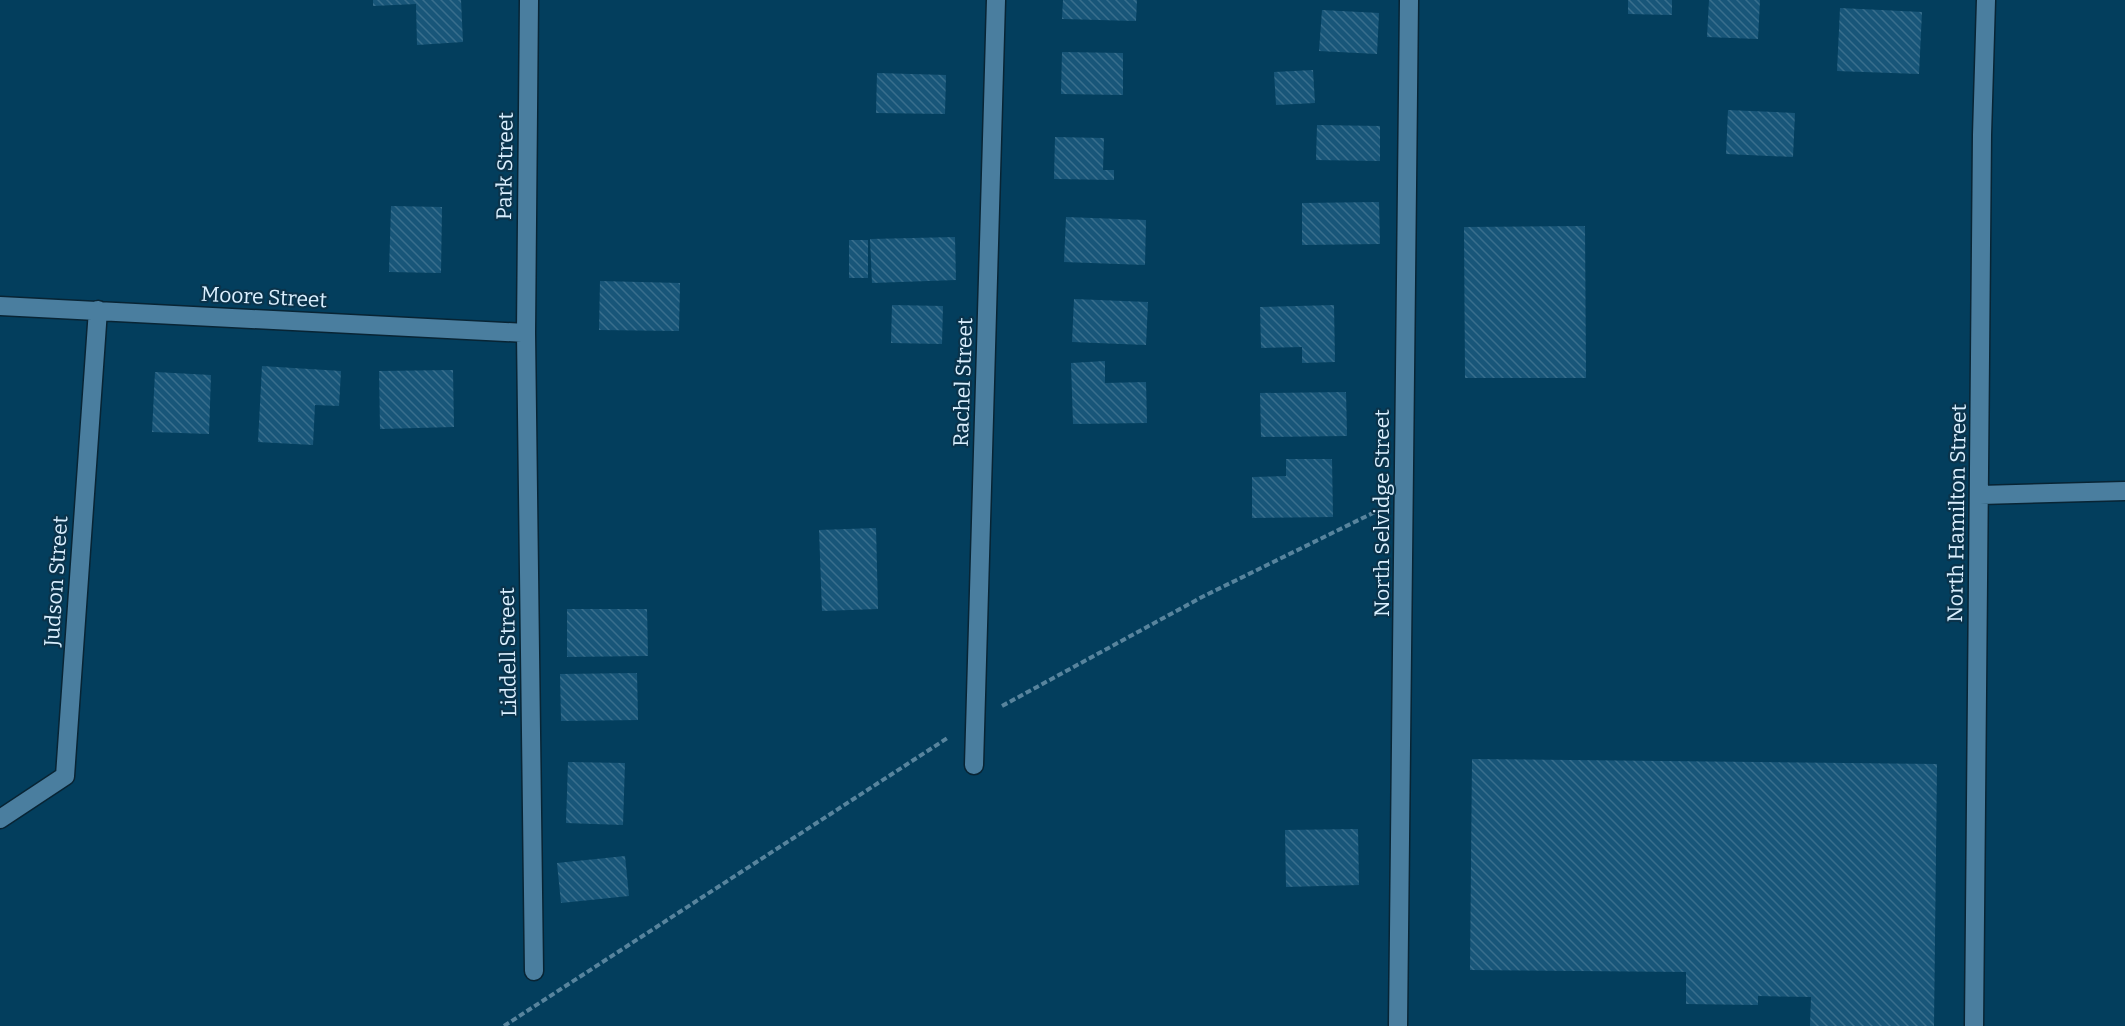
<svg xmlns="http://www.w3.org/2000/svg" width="2125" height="1026" viewBox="0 0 2125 1026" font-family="Bitter,serif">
<defs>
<pattern id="building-back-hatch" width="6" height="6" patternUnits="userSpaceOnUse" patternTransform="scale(1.5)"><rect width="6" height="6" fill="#185679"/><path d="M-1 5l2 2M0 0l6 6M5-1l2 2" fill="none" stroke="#396f8d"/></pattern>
</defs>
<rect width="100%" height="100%" fill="#033e5d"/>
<path fill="url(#building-back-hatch)" d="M 373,0 L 461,0 L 463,42 L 417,45 L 416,4 L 373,6 Z
M 1063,0 L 1137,0 L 1136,21 L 1062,19 Z
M 1628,0 L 1672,0 L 1672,15 L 1628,14 Z
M 1709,0 L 1760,0 L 1758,39 L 1707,37 Z
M 1840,8 L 1922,12 L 1919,74 L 1837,71 Z
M 1322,10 L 1379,13 L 1377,54 L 1319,51 Z
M 1062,52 L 1123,53 L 1123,95 L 1061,94 Z
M 1313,70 L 1315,103 L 1276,105 L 1274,72 Z
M 877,73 L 946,75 L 945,114 L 876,113 Z
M 1728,110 L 1795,113 L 1793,157 L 1726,154 Z
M 1317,125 L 1380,126 L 1380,161 L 1316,160 Z
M 1055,137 L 1104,138 L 1103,170 L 1114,170 L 1114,180 L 1054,179 Z
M 1379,202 L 1380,244 L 1302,245 L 1302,203 Z
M 391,206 L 442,207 L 441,273 L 389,272 Z
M 1066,217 L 1146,220 L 1145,265 L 1064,262 Z
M 1585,226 L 1586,378 L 1465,378 L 1464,227 Z
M 955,237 L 956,280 L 872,283 L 870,239 Z
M 849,240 L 868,240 L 868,278 L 849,278 Z
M 600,281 L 680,283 L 679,331 L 599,330 Z
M 1074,299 L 1148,302 L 1146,345 L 1072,342 Z
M 892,305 L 943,306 L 942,344 L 891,343 Z
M 1334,305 L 1335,362 L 1302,363 L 1302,347 L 1261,348 L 1260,307 Z
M 1105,361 L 1105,383 L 1146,382 L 1147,423 L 1073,424 L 1071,363 Z
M 262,366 L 341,371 L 339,406 L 315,405 L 313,445 L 258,442 Z
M 453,370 L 454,427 L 380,429 L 379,371 Z
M 155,372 L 211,375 L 209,434 L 152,432 Z
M 1346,392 L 1347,436 L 1261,437 L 1260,393 Z
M 1286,459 L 1332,459 L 1333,517 L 1252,518 L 1252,477 L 1286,476 Z
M 876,528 L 878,609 L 822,611 L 819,530 Z
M 567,609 L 647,609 L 648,656 L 567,657 Z
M 637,673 L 638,720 L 561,721 L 560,674 Z
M 1472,759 L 1937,764 L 1934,1026 L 1810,1026 L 1811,997 L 1758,996 L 1758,1005 L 1686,1004 L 1686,972 L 1470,970 Z
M 568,762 L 625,763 L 623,825 L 566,823 Z
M 1358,829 L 1359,885 L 1286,887 L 1285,830 Z
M 625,856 L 629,896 L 561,903 L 557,863 Z"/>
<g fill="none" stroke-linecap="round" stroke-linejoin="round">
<defs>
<path id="street" d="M 529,0 L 526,333 L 534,971
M 0,306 L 526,333
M 1980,495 L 2125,491
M 974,765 L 996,0
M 0,819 L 65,776 L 98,310
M 1398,1026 L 1409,0
M 1974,1026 L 1982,135 L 1986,0"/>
</defs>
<use href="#street" stroke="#082434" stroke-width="21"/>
<path stroke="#58849d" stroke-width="4" stroke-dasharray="6 3" stroke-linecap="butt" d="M 1002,706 L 1202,597 L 1379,510
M 504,1026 L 949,737"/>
<use href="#street" stroke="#4a7e9f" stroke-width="18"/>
</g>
<g text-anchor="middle" stroke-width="4.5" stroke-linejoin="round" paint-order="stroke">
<g font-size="21" fill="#daeffe" stroke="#0a334b">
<text transform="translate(505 166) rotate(-89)" y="7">Park Street</text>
<text transform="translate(264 297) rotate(3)" y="7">Moore Street</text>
<text transform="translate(963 382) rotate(-88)" y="7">Rachel Street</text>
<text transform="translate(1382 513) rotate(-90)" y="7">North Selvidge Street</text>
<text transform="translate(1957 513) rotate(-89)" y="7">North Hamilton Street</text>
<text transform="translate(56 581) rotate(-86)" y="7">Judson Street</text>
<text transform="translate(508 652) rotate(-91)" y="7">Liddell Street</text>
</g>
</g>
</svg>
